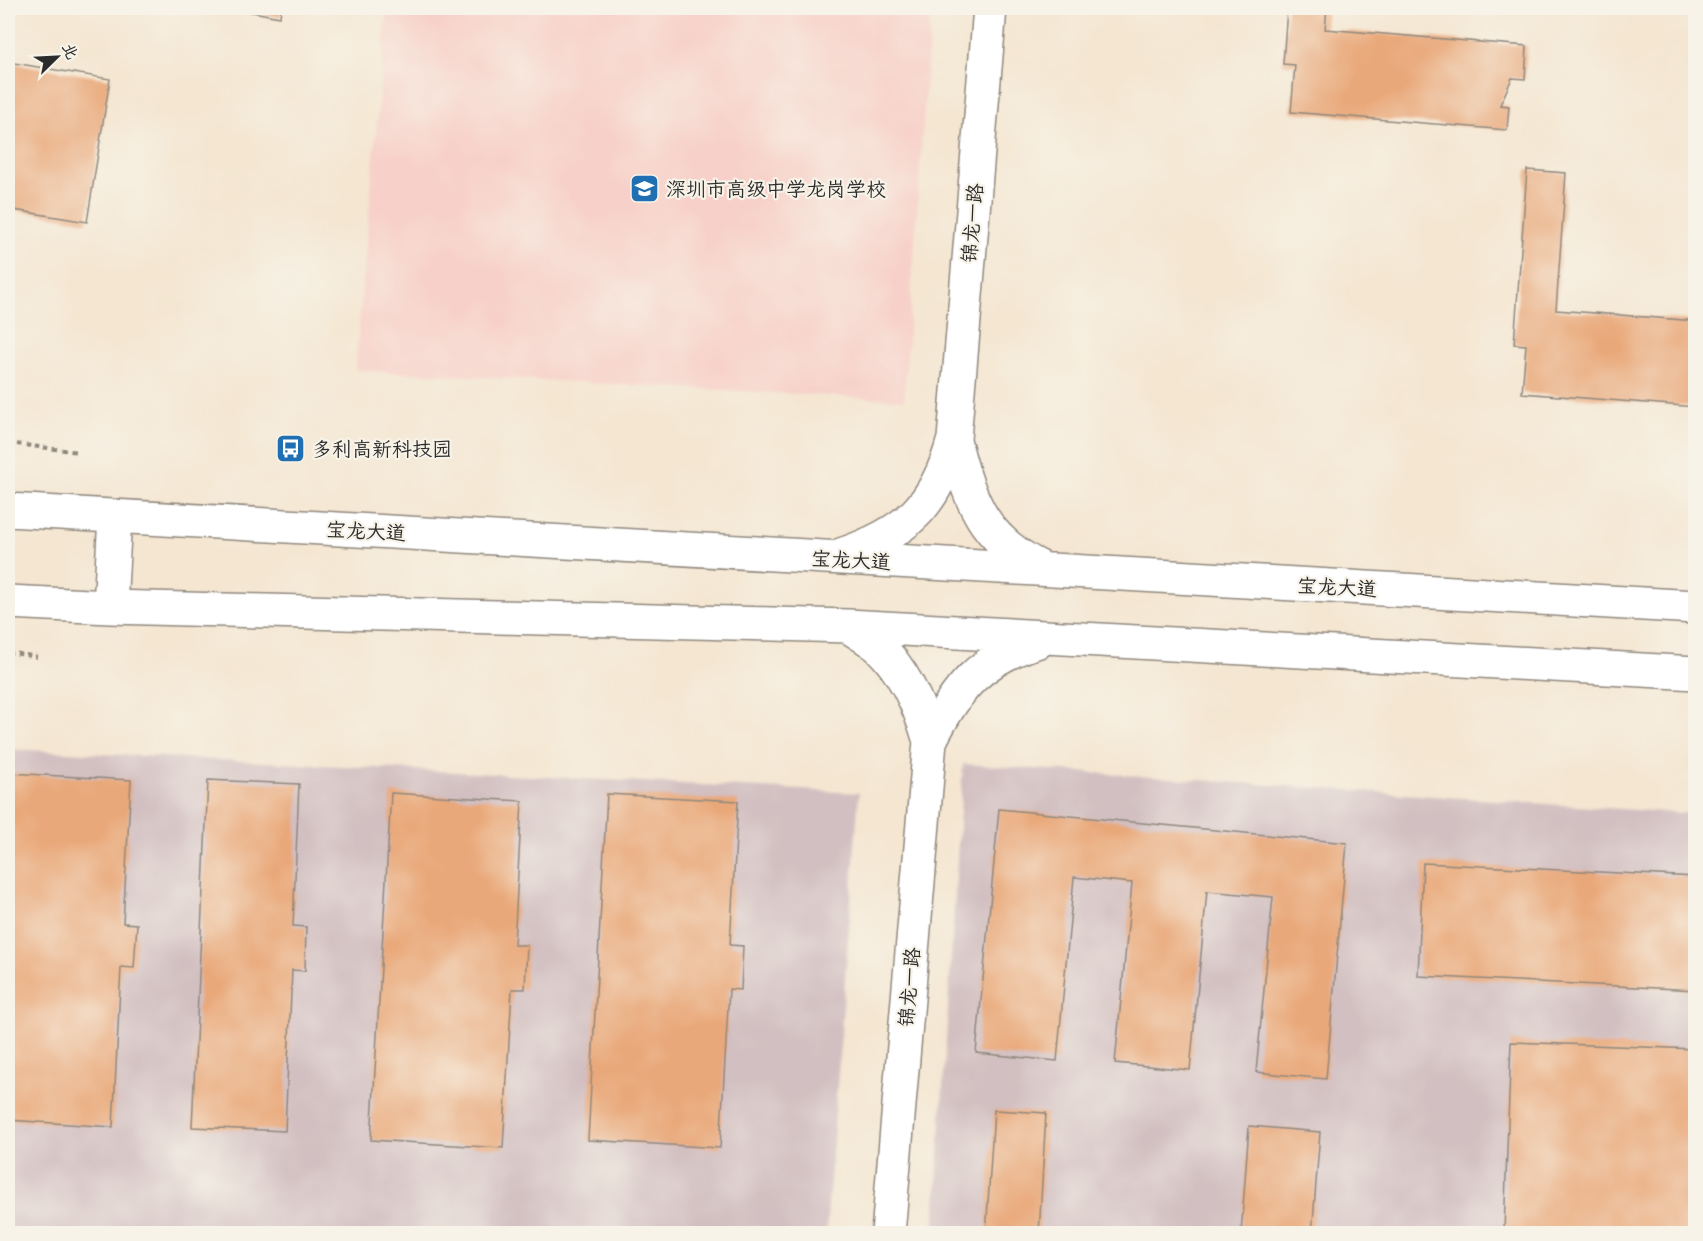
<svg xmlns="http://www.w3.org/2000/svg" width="1703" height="1241" viewBox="0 0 1703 1241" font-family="Delius,'LXGW WenKai TC',sans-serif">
<rect width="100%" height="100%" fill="#f7f3e8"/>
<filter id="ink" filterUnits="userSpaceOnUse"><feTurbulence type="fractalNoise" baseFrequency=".0167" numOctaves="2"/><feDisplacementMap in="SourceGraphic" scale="12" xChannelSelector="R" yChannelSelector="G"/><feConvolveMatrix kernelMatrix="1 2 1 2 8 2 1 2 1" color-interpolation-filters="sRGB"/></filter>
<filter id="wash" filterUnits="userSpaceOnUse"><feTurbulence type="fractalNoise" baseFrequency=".008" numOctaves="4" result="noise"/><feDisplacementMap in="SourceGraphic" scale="24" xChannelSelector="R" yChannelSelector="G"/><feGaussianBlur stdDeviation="1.35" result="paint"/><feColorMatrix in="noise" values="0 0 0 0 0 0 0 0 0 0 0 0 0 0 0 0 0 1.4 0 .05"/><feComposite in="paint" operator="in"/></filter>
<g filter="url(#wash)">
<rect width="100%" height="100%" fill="#f4e6d1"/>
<path fill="#f7d1c9" d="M 387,8 L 931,8 L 904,400 L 355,370 Z"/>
<path fill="#d2bfc1" d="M 8,749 L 859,793 L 826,1233 L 8,1233 Z
M 963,764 L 1695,814 L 1695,1233 L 934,1234 Z"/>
<g id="blocks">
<path fill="#e9a879" d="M 230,8 L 281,8 L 280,17 Z
M 1287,8 L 1327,8 L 1325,29 L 1527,46 L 1525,79 L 1512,78 L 1500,105 L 1509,106 L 1507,130 L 1291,112 L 1295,65 L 1283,64 Z
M 8,62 L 110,79 L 87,222 L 8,209 Z
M 1527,170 L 1566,173 L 1556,310 L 1696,321 L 1696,407 L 1522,393 L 1526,345 L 1514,344 Z
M 8,773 L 131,780 L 123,923 L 137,924 L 134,968 L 121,967 L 113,1127 L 8,1120 Z
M 208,780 L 299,784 L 293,926 L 306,927 L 305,971 L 292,970 L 285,1131 L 192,1127 Z
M 391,793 L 522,801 L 514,945 L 527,945 L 525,989 L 512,989 L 503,1148 L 371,1140 Z
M 607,794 L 738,801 L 730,945 L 743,946 L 741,990 L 729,989 L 720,1148 L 588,1140 Z
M 999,809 L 1347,843 L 1326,1079 L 1256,1072 L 1273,897 L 1207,891 L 1190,1070 L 1115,1063 L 1132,883 L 1074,877 L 1057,1061 L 976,1053 Z
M 1423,863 L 1696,877 L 1696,990 L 1418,976 Z
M 1511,1042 L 1696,1049 L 1696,1234 L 1504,1231 Z
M 994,1110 L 1046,1113 L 1039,1234 L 986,1234 Z
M 1249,1126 L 1320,1132 L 1312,1234 L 1241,1234 Z"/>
</g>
</g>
<g filter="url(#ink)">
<use href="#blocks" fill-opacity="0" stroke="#90887e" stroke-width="1.5"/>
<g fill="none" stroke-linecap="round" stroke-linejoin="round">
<defs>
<path id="secondary" d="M 954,440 C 970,502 983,540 1043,569
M 8,510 L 1696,607
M 841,555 C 906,533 936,506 954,439 L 990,8
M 8,602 L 110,607 L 848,626 L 1696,673
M 110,607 L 115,516
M 848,626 C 858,633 870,639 879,647 C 905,672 920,707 930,741
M 888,1234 L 930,741 C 956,688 981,658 1039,641"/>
</defs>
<use href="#secondary" stroke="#90887e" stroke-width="36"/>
<path stroke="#90887e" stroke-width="4" stroke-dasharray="4.5 4.5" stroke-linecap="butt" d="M 8,443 L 79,452
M 8,652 L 37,657"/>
<use href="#secondary" stroke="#fff" stroke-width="33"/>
</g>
</g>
<defs>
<symbol id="school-square" viewBox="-11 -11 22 22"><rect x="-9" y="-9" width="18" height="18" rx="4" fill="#1f6fb2" stroke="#f7f3e8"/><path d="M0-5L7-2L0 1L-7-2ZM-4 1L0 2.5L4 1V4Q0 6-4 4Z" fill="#fff"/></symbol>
<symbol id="bus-square" viewBox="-11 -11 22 22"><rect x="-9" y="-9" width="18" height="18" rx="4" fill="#1f6fb2" stroke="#f7f3e8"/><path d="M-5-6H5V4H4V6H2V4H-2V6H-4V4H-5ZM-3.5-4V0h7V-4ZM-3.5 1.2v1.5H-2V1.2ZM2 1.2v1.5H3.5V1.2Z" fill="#fff"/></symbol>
</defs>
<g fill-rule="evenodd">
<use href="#school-square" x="628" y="172" width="33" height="33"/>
<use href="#bus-square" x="274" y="432" width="33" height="33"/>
</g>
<g text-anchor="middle" stroke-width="4.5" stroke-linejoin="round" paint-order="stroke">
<g font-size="20" fill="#2b2b2b" stroke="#f7f3e8" text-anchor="start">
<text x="666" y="196">深圳市高级中学龙岗学校</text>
<text x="312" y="456">多利高新科技园</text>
</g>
<g font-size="20" fill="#2b2b2b" stroke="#f7f3e8">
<text transform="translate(972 223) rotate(-85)" y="7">锦龙一路</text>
<text transform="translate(366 531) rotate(3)" y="7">宝龙大道</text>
<text transform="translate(851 560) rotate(3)" y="7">宝龙大道</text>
<text transform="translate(1337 587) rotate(3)" y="7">宝龙大道</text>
<text transform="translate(909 987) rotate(-85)" y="7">锦龙一路</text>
</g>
</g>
<rect width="1703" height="1241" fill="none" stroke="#f7f3e8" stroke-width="30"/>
<g transform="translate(57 57) rotate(66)" stroke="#f7f3e8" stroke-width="4.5" paint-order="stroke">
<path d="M0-4.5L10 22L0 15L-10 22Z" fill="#2b2b2b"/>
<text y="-9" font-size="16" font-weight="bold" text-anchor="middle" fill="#2b2b2b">北</text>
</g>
</svg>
